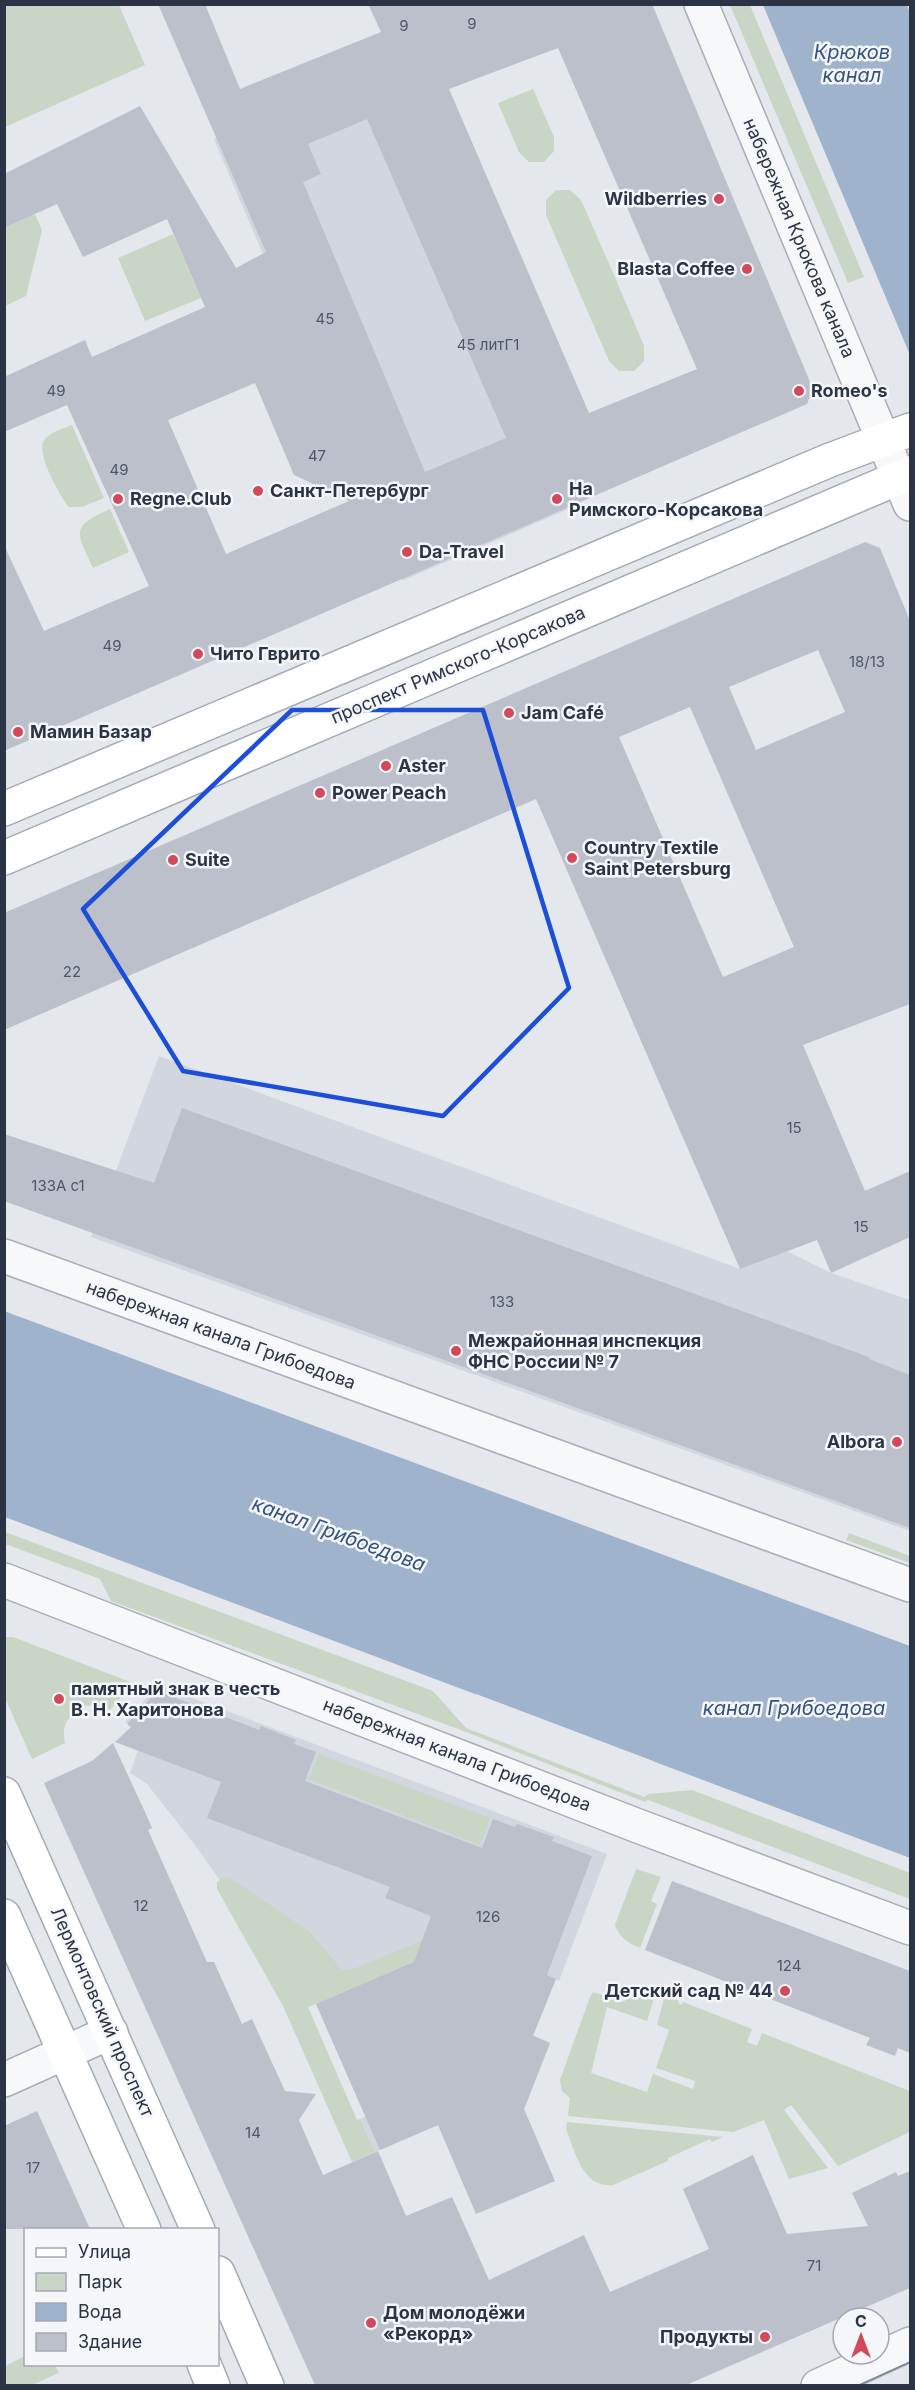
<svg xmlns="http://www.w3.org/2000/svg" width="915" height="2390" viewBox="0 0 915 2390" font-family="Inter,sans-serif">
<rect width="100%" height="100%" fill="#e4e7ec"/>
<path fill="#d2d6de" d="M 366,77 L 478,269 L 580,504 L 402,581 L 214,139 Z
M 159,1056 L 740,1269 L 787,1251 L 831,1273 L 910,1300 L 910,1531 L 91,1237 Z
M 158,1685 L 607,1854 L 559,1981 L 555,1979 L 533,2035 L 550,2043 L 527,2102 L 520,2111 L 485,2105 L 375,2152 L 360,2119 L 366,2116 L 316,2004 L 308,2007 L 198,1849 L 147,1784 L 130,1773 L 144,1733 L 125,1722 Z"/>
<path fill="#c9d6c5" d="M 4,5 L 119,5 L 145,65 L 5,127 Z
M 730,5 L 750,5 L 864,277 L 848,283 Z
M 533,89 L 554,137 L 554,151 L 544,162 L 529,162 L 519,152 L 498,103 Z
M 556,190 L 570,190 L 581,200 L 614,275 L 644,346 L 644,361 L 634,371 L 619,371 L 609,361 L 546,215 L 546,200 Z
M 35,214 L 42,230 L 26,296 L 5,306 L 4,228 Z
M 173,234 L 201,298 L 145,321 L 118,258 Z
M 72,425 L 104,498 L 82,507 L 69,507 C 60,497 37,454 43,442 C 48,432 63,429 72,425 Z
M 110,509 L 129,552 L 93,568 C 76,531 70,527 110,509 Z
M 5,1532 L 433,1691 L 466,1728 L 644,1797 L 649,1794 L 692,1790 L 910,1873 L 910,1899 L 648,1800 L 645,1802 L 461,1730 L 111,1601 L 100,1579 L 5,1544 Z
M 849,1533 L 910,1556 L 910,1563 L 846,1540 Z
M 4,1637 L 13,1637 L 133,1683 L 110,1710 L 100,1705 L 82,1706 C 68,1719 61,1722 65,1743 L 32,1759 L 5,1698 Z
M 319,1754 L 490,1818 L 480,1845 L 309,1779 Z
M 636,1869 L 661,1877 L 651,1901 L 657,1904 L 640,1948 C 628,1943 619,1937 615,1925 Z
M 224,1877 L 232,1879 L 310,1932 L 342,1970 L 351,1970 L 433,1936 L 449,1948 L 308,2007 L 357,2120 L 360,2119 L 375,2152 L 352,2162 L 283,2006 L 217,1889 L 217,1882 Z
M 646,1988 L 656,1992 L 647,2021 L 607,2007 L 591,2073 L 647,2092 L 653,2074 L 693,2089 L 695,2081 L 656,2068 L 669,2030 L 657,2025 L 665,1995 L 679,2001 L 678,2003 L 682,2005 L 683,2002 L 752,2029 L 747,2042 L 757,2046 L 762,2033 L 910,2091 L 910,2132 L 838,2166 L 791,2105 L 784,2110 L 828,2168 L 789,2179 L 764,2120 L 733,2132 L 568,2116 L 570,2098 L 562,2091 L 560,2080 L 590,1997 L 593,1992 L 624,2002 L 630,1992 Z
M 567,2122 L 723,2137 L 712,2142 L 710,2139 L 668,2158 L 668,2161 L 613,2185 C 582,2188 576,2153 566,2129 Z
M 25,2356 L 26,2364 L 55,2365 L 59,2373 L 32,2385 L 5,2385 L 5,2366 Z"/>
<path fill="#9fb4cc" d="M 763,5 L 907,5 L 910,13 L 910,355 Z
M 4,1311 L 910,1646 L 910,1858 L 5,1517 Z"/>
<path fill="#e4e7ec" d="M 476,1694 L 653,1761 L 652,1764 L 475,1697 Z"/>
<path fill="#bbc0ca" fill-rule="evenodd" d="M 158,4 L 205,4 L 240,89 L 381,32 L 368,4 L 652,4 L 813,389 L 807,404 L 4,751 L 4,545 L 44,631 L 149,586 L 67,405 L 4,432 L 4,377 L 85,340 L 92,357 L 205,307 L 167,219 L 83,257 L 57,204 L 4,228 L 4,174 L 140,106 L 236,268 L 266,252 ZM 558,48 L 697,369 L 589,413 L 449,89 ZM 367,119 L 506,438 L 425,472 L 303,182 L 321,174 L 308,144 ZM 255,383 L 294,475 L 349,501 L 226,554 L 168,420 Z
M 865,542 L 880,548 L 910,621 L 910,1004 L 803,1045 L 865,1191 L 910,1171 L 910,1237 L 831,1273 L 817,1240 L 740,1269 L 536,799 L 4,1030 L 4,913 ZM 818,650 L 845,712 L 756,750 L 729,687 ZM 690,707 L 794,947 L 723,977 L 619,737 Z
M 182,1108 L 869,1357 L 869,1359 L 910,1375 L 910,1528 L 4,1201 L 4,1134 L 154,1183 Z
M 157,1691 L 259,1730 L 261,1726 L 296,1740 L 294,1744 L 316,1752 L 305,1781 L 482,1848 L 493,1819 L 515,1827 L 517,1824 L 554,1837 L 552,1841 L 592,1856 L 547,1975 L 556,1979 L 533,2036 L 550,2043 L 524,2109 L 555,2181 L 476,2214 L 438,2125 L 380,2150 L 316,2004 L 414,1962 L 431,1916 L 385,1898 L 390,1887 L 207,1818 L 221,1782 L 115,1742 L 131,1727 L 127,1724 Z
M 113,1743 L 145,1812 L 152,1828 L 148,1830 L 207,1962 L 214,1962 L 242,2024 L 252,2019 L 285,2091 L 316,2094 L 299,2120 L 323,2175 L 378,2151 L 406,2216 L 452,2197 L 489,2280 L 584,2235 L 610,2292 L 709,2249 L 683,2189 L 753,2155 L 787,2234 L 868,2226 L 852,2193 L 896,2172 L 898,2176 L 910,2171 L 910,2288 L 686,2385 L 315,2385 L 44,1783 L 92,1761 Z
M 672,1881 L 910,1971 L 910,2053 L 898,2048 L 895,2056 L 866,2045 L 870,2038 L 645,1950 Z
M 37,2111 L 90,2229 L 4,2229 L 4,2126 Z"/>
<g fill="none" stroke-linecap="round" stroke-linejoin="round">
<defs>
<path id="minor" d="M 701,4 L 910,504
M 4,1256 L 910,1585
M 4,1580 L 638,1826 L 910,1928
M 4,2080 L 111,2032
M 818,2386 L 910,2344"/>
<path id="major" d="M 4,809 L 830,460 L 910,430
M 4,858 L 910,473
M 4,1794 L 198,2230
M 4,1916 L 144,2230
M 218,2273 L 267,2386
M 204,2364 L 213,2386"/>
</defs>
<use href="#minor" stroke="#a9aeb7" stroke-width="36"/>
<use href="#major" stroke="#a3abb8" stroke-width="36"/>
<use href="#minor" stroke="#f7f8fa" stroke-width="33"/>
<use href="#major" stroke="#fff" stroke-width="33"/>
<path stroke="#7d8696" stroke-width="1.5" d="M 857,2386 L 910,2362"/>
</g>
<path fill="none" stroke="#1d4ed8" stroke-width="4.5" stroke-linejoin="round" d="M 292,710 L 483,710 L 569,988 L 443,1116 L 183,1071 L 83,909 Z"/>
<g fill="#d1495b" stroke="#f4f6f9" stroke-width="2">
<circle cx="719" cy="199" r="6"/>
<circle cx="747" cy="269" r="6"/>
<circle cx="799" cy="391" r="6"/>
<circle cx="258" cy="491" r="6"/>
<circle cx="118" cy="499" r="6"/>
<circle cx="557" cy="499" r="6"/>
<circle cx="407" cy="552" r="6"/>
<circle cx="198" cy="654" r="6"/>
<circle cx="509" cy="713" r="6"/>
<circle cx="18" cy="732" r="6"/>
<circle cx="386" cy="766" r="6"/>
<circle cx="320" cy="793" r="6"/>
<circle cx="572" cy="858" r="6"/>
<circle cx="173" cy="860" r="6"/>
<circle cx="456" cy="1351" r="6"/>
<circle cx="897" cy="1442" r="6"/>
<circle cx="59" cy="1699" r="6"/>
<circle cx="785" cy="1991" r="6"/>
<circle cx="371" cy="2323" r="6"/>
<circle cx="765" cy="2337" r="6"/>
</g>
<g text-anchor="middle" stroke-width="5" stroke-linejoin="round" paint-order="stroke">
<g font-size="15" fill="#4f5766">
<text x="472" y="29">9</text>
<text x="404" y="31">9</text>
<text x="325" y="324">45</text>
<text x="488" y="350">45 литГ1</text>
<text x="56" y="396">49</text>
<text x="317" y="461">47</text>
<text x="119" y="475">49</text>
<text x="112" y="651">49</text>
<text x="867" y="667">18/13</text>
<text x="72" y="977">22</text>
<text x="794" y="1133">15</text>
<text x="58" y="1191">133А с1</text>
<text x="861" y="1232">15</text>
<text x="502" y="1307">133</text>
<text x="141" y="1911">12</text>
<text x="488" y="1922">126</text>
<text x="789" y="1971">124</text>
<text x="253" y="2138">14</text>
<text x="33" y="2173">17</text>
<text x="814" y="2271">71</text>
</g>
<g font-size="18" font-weight="bold" fill="#2b3445" stroke="#f4f6f9" text-anchor="start">
<text x="707" y="205" text-anchor="end">Wildberries</text>
<text x="735" y="275" text-anchor="end">Blasta Coffee</text>
<text x="811" y="397">Romeo's</text>
<text x="569" y="495">На<tspan x="569" dy="21">Римского-Корсакова</tspan></text>
<text x="270" y="497">Санкт-Петербург</text>
<text x="130" y="505">Regne.Club</text>
<text x="419" y="558">Da-Travel</text>
<text x="210" y="660">Чито Гврито</text>
<text x="521" y="719">Jam Café</text>
<text x="30" y="738">Мамин Базар</text>
<text x="398" y="772">Aster</text>
<text x="332" y="799">Power Peach</text>
<text x="584" y="854">Country Textile<tspan x="584" dy="21">Saint Petersburg</tspan></text>
<text x="185" y="866">Suite</text>
<text x="468" y="1347">Межрайонная инспекция<tspan x="468" dy="21">ФНС России № 7</tspan></text>
<text x="885" y="1448" text-anchor="end">Albora</text>
<text x="71" y="1695">памятный знак в честь<tspan x="71" dy="21">В. Н. Харитонова</tspan></text>
<text x="773" y="1997" text-anchor="end">Детский сад № 44</text>
<text x="383" y="2319">Дом молодёжи<tspan x="383" dy="21">«Рекорд»</tspan></text>
<text x="753" y="2343" text-anchor="end">Продукты</text>
</g>
<g font-size="18" fill="#2b3445" stroke="#f4f6f9">
<text transform="translate(799 238) rotate(67)" y="6">набережная Крюкова канала</text>
<text transform="translate(458 665) rotate(-23)" y="6">проспект Римского-Корсакова</text>
<text transform="translate(221 1335) rotate(20)" y="6">набережная канала Грибоедова</text>
<text transform="translate(457 1755) rotate(21)" y="6">набережная канала Грибоедова</text>
<text transform="translate(102 2012) rotate(66)" y="6">Лермонтовский проспект</text>
</g>
<g font-size="20" font-style="italic" fill="#34527a" stroke="#f4f6f9">
<text x="852" y="59">Крюков<tspan x="852" dy="23">канал</tspan></text>
<text transform="translate(339 1534) rotate(20)" y="7">канал Грибоедова</text>
<text x="794" y="1715">канал Грибоедова</text>
</g>
</g>
<rect width="915" height="2390" fill="none" stroke="#2b3445" stroke-width="12"/>
<rect x="24" y="2228" width="195" height="138" fill="#f4f6f9" stroke="#a4a8b1" stroke-width="1.5"/>
<rect x="36" y="2248" width="30" height="9" fill="#ffffff" stroke="#a4a8b1" stroke-width="1.5"/>
<text x="78" y="2258" font-size="18" fill="#2b3445">Улица</text>
<rect x="36" y="2273" width="30" height="18" fill="#c9d6c5" stroke="#a4a8b1" stroke-width="1.5"/>
<text x="78" y="2288" font-size="18" fill="#2b3445">Парк</text>
<rect x="36" y="2303" width="30" height="18" fill="#9fb4cc" stroke="#a4a8b1" stroke-width="1.5"/>
<text x="78" y="2318" font-size="18" fill="#2b3445">Вода</text>
<rect x="36" y="2333" width="30" height="18" fill="#bbc0ca" stroke="#a4a8b1" stroke-width="1.5"/>
<text x="78" y="2348" font-size="18" fill="#2b3445">Здание</text>
<g transform="translate(861 2336)"><circle r="28" fill="#f4f6f9" stroke="#a4a8b1" stroke-width="1.5"/>
<path d="M0-4.5L10 22L0 15L-10 22Z" fill="#d1495b"/>
<text y="-9" font-size="16" font-weight="bold" text-anchor="middle" fill="#2b3445">С</text>
</g>
</svg>
